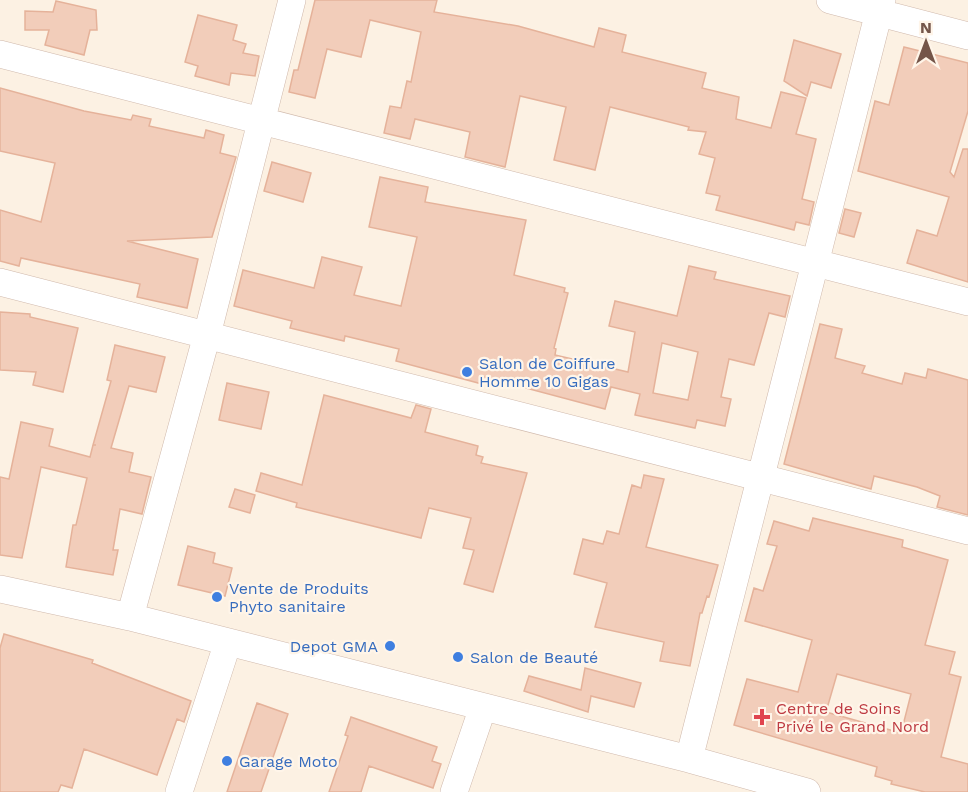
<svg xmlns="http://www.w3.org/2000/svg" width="968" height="792" viewBox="0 0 968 792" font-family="'Work Sans',sans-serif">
<rect width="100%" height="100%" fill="#fcf1e3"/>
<path fill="#f2cdba" stroke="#e5b29a" stroke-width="1.5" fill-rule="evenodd" d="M 315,0 L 437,0 L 434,12 L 518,26 L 594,47 L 599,28 L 626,35 L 622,52 L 706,73 L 702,88 L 739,97 L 736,119 L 771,128 L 781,92 L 806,98 L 796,134 L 816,139 L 802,199 L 814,202 L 809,225 L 796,222 L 794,230 L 716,210 L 720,196 L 706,193 L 715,158 L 699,154 L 706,132 L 688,130 L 689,127 L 610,107 L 595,170 L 554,160 L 566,107 L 520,96 L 505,167 L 465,157 L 470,132 L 415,119 L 410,139 L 384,133 L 390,106 L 401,108 L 407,81 L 411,82 L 421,32 L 370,20 L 361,57 L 327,49 L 315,98 L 289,92 L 294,70 L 298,70 Z
M 56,1 L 96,10 L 97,30 L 90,30 L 84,55 L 45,45 L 49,30 L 25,30 L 25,11 L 53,12 Z
M 198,15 L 237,25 L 233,40 L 246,44 L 243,53 L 259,56 L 255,76 L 231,73 L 229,85 L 195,76 L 198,66 L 185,62 Z
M 794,40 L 841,54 L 831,88 L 811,82 L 807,96 L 784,81 Z
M 904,47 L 968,63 L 968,111 L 950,172 L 954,177 L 963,149 L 968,149 L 968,282 L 907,263 L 917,230 L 937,236 L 949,197 L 858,171 L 875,101 L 889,105 Z
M 0,88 L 84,111 L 131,120 L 133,115 L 151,119 L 149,126 L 204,138 L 206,130 L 224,135 L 220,153 L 236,157 L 212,237 L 127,241 L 198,259 L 187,308 L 137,297 L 140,284 L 21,258 L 19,266 L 0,261 L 0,210 L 41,222 L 55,163 L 0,151 Z
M 272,162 L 311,173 L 303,202 L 264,191 Z
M 380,177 L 428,187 L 425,202 L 526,220 L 514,275 L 565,288 L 564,292 L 568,293 L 554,348 L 556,349 L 555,355 L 628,372 L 635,332 L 609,326 L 615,301 L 677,316 L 689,266 L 716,272 L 714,279 L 790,296 L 785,317 L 769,313 L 754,365 L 729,359 L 721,397 L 731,399 L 725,426 L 697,420 L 695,428 L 635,415 L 640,394 L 611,387 L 605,409 L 484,377 L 482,384 L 396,361 L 399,349 L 345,336 L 344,341 L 290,328 L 292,321 L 234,306 L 243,270 L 314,288 L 322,257 L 362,267 L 354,295 L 401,306 L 417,237 L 369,227 ZM 662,343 L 698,352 L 688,400 L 653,393 Z
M 845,209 L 861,213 L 854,237 L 839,233 Z
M 0,312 L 30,314 L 30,317 L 78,328 L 63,392 L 33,385 L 36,372 L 0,370 Z
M 820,324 L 842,329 L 835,358 L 865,366 L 862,373 L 902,384 L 905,373 L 926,378 L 928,369 L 968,380 L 968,515 L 937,507 L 940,496 L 917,487 L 874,476 L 871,489 L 784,464 Z
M 115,345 L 165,357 L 156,392 L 129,386 L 111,448 L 133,453 L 129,472 L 151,477 L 142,514 L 120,509 L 113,550 L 118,550 L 113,575 L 66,567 L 73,525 L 76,525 L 87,478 L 41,467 L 22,558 L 0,555 L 0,477 L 9,479 L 21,422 L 53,429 L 49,446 L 90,457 L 93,445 L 96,445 L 93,445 L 111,381 L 107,380 Z
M 227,383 L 269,392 L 261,429 L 219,420 Z
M 324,395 L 411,418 L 416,405 L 431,409 L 425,432 L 478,446 L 476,455 L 483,457 L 481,463 L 527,473 L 493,592 L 464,584 L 474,550 L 463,548 L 471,518 L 429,508 L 421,538 L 296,507 L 297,503 L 256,491 L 261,473 L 302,485 Z
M 644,475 L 664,479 L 646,547 L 718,565 L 709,597 L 707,596 L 702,613 L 700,613 L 690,666 L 660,661 L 664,642 L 595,627 L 607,583 L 574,574 L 583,539 L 603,544 L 607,531 L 619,534 L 632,485 L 641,488 Z
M 235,489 L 255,495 L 250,513 L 229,507 Z
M 813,518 L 903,540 L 902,547 L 948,560 L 925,645 L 955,652 L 949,674 L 961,677 L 941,757 L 968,764 L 968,792 L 925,792 L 891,784 L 892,781 L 875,776 L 877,767 L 734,725 L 747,679 L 798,692 L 812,640 L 745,621 L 754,588 L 763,591 L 777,546 L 767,544 L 774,521 L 809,531 ZM 837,674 L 911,694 L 901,733 L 826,712 Z
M 188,546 L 215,553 L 213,563 L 232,568 L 225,596 L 178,585 Z
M 4,634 L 93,660 L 92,663 L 191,701 L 184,722 L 177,719 L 157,775 L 84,749 L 72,788 L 61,785 L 58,792 L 0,792 L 0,648 Z
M 585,668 L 641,683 L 634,707 L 591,696 L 588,712 L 524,691 L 529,676 L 581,690 Z
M 257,703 L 288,714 L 261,792 L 227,792 Z
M 351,717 L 437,747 L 432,761 L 441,764 L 433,788 L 369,766 L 361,792 L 329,792 L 348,736 L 345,735 Z"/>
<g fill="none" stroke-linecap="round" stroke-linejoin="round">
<defs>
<path id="minor" d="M 830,0 L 968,36
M 0,54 L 968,302
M 0,282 L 968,531
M 0,589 L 130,617 L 689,759 L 807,792
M 130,617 L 207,335 L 292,0
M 689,759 L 882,0
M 179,792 L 228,642
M 454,792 L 483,707"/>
</defs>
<use href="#minor" stroke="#d0b9ac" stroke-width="28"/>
<use href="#minor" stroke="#fff" stroke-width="27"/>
</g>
<g fill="#3f7fe0" stroke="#fff5e9" stroke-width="2">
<circle cx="467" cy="372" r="6"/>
<circle cx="217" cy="597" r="6"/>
<circle cx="390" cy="646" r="6"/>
<circle cx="458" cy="657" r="6"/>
<circle cx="227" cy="761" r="6"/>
</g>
<path fill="#e0444e" stroke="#fff5e9" stroke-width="2" d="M759 708h6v6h6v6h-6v6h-6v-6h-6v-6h6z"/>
<g text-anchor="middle" stroke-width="4.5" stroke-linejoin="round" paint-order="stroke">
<g font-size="16" fill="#366cbe" stroke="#fff5e9" text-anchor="start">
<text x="479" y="369">Salon de Coiffure<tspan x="479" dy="18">Homme 10 Gigas</tspan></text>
<text x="229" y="594">Vente de Produits<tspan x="229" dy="18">Phyto sanitaire</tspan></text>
<text x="378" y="652" text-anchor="end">Depot GMA</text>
<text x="470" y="663">Salon de Beauté</text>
<text x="239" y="767">Garage Moto</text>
</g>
<g font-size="16" fill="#be3a42" stroke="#fff5e9" text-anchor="start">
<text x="776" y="714">Centre de Soins<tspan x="776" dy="18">Privé le Grand Nord</tspan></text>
</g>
</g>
<g transform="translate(926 42)" stroke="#fff5e9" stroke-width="4.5" paint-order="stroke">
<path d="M0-4.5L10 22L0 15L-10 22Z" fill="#745549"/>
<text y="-9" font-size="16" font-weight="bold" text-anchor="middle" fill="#745549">N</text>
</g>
</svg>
